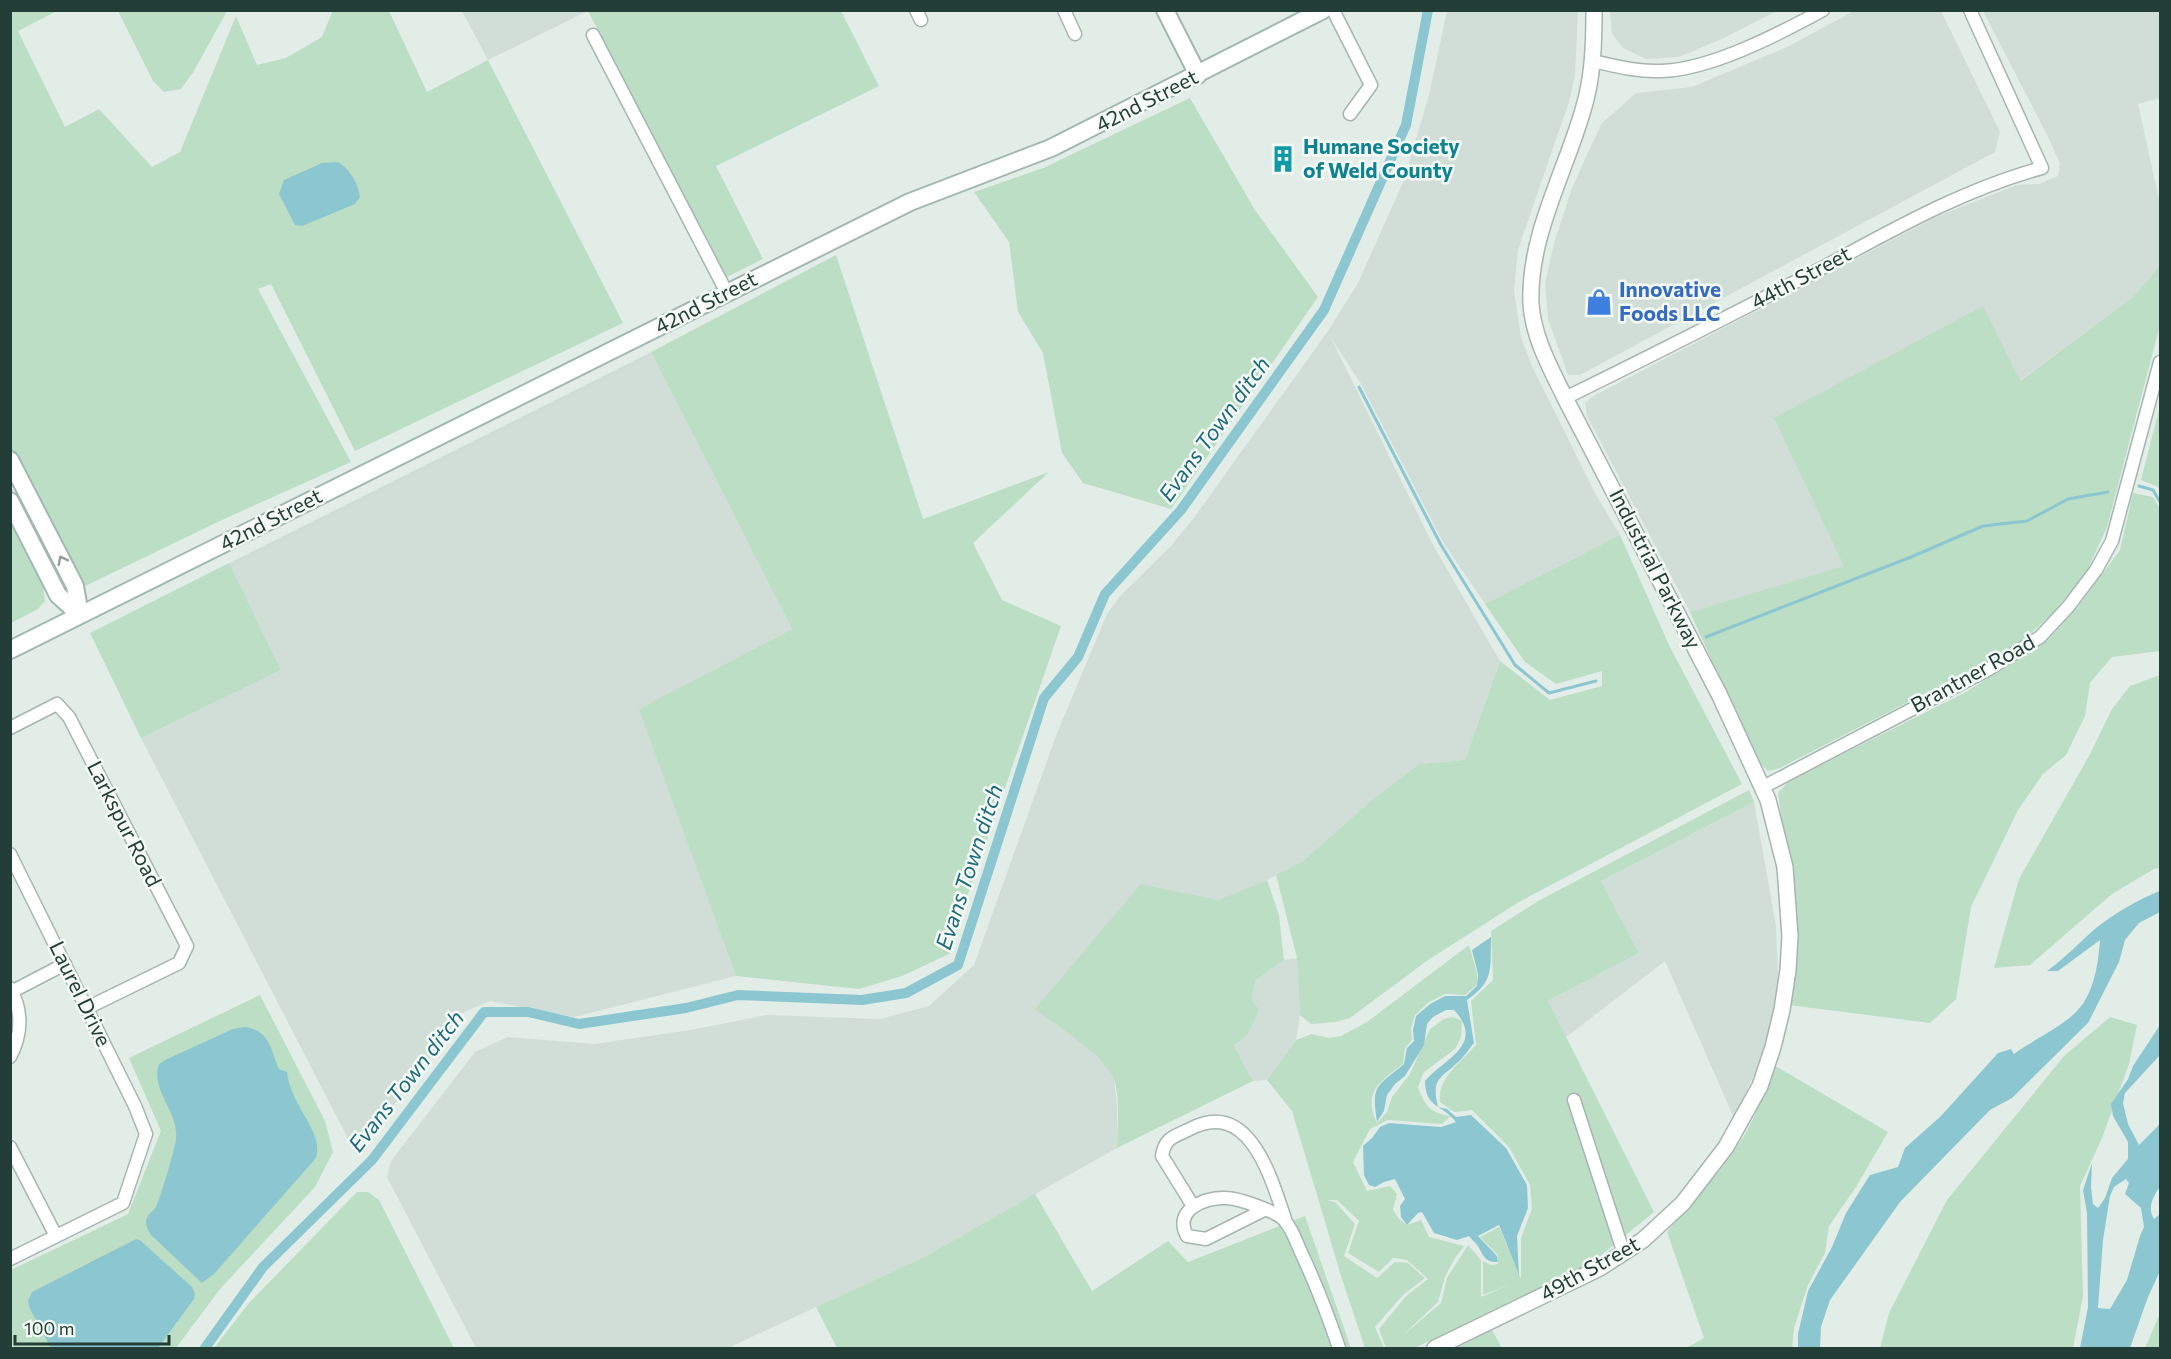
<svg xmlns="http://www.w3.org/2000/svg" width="2171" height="1359" viewBox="0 0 2171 1359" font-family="Commissioner,sans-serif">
<rect width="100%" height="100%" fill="#e3ede8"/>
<path fill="#d1ddd7" d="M 462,11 L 588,11 L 488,60 Z
M 1447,11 L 1578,11 L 1575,75 L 1570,99 L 1518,250 L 1514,290 L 1521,337 L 1532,366 L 1595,493 L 1620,535 L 1485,604 L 1443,542 L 1361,384 L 1331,338 L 1433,545 L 1500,661 L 1465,760 L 1419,764 L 1373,799 L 1303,861 L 1258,885 L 1219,900 L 1141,884 L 1094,1054 L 1107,1067 L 1114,1079 L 1117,1105 L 1117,1148 L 924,1257 L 728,1348 L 476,1348 L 387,1177 L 391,1161 L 475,1052 L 508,1037 L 594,1044 L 691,1030 L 767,1015 L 880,1019 L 929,1006 L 974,965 L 1057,733 L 1107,614 L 1121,595 L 1170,547 L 1196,515 L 1328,331 L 1358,283 L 1404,180 L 1429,95 Z
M 1610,11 L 1610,10 L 1777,11 L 1724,38 L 1679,57 L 1646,59 L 1623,48 L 1612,34 Z
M 1854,11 L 1941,11 L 2000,132 L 1995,152 L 1580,375 L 1568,375 L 1548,319 L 1545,283 L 1554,243 L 1572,188 L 1601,124 L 1636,93 L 1692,87 L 1787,47 Z
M 1983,11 L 2160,11 L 2160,98 L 2138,104 L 2160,204 L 2160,266 L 2133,297 L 2019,381 L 1982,307 L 1775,418 L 1845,566 L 1690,612 L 1587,416 L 1585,403 L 1590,398 L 1936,217 L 2017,185 L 2039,184 L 2058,176 L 2060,163 L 2047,135 Z
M 651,352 L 792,629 L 640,709 L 736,976 L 574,1017 L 490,1001 L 462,1013 L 422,1069 L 356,1154 L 141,738 L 281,670 L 229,563 Z
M 1754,802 L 1776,926 L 1779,1006 L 1761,1059 L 1734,1118 L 1665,961 L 1565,1038 L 1548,1001 L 1639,953 L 1601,881 Z
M 1297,958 L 1300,1015 L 1296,1040 L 1267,1080 L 1253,1081 L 1234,1046 L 1249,1033 L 1258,1009 L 1254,1005 L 1251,997 L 1256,980 L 1284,960 Z"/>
<path fill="#bcdec5" d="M 333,10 L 389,11 L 427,92 L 488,60 L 623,323 L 355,451 L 271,284 L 258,289 L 351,462 L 224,519 L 79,589 L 11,455 L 11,11 L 57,11 L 18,31 L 65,127 L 99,109 L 152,167 L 180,152 L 236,16 L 257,65 L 286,58 L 322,37 Z
M 118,11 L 227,11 L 194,71 L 181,89 L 164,92 L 153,81 Z
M 588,11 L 841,11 L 879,86 L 716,166 L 763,259 L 725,278 Z
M 1190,98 L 1255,210 L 1318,297 L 1171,509 L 1083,483 L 1062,453 L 1043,353 L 1018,312 L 1009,242 L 974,192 L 1043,168 Z
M 836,255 L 923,519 L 1049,472 L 973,543 L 1002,600 L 1061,626 L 964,906 L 951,953 L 902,976 L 859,989 L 736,976 L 639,709 L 792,629 L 651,352 Z
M 2160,266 L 2160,325 L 2107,527 L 2087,571 L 2055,611 L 2030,634 L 2005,652 L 1780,768 L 1768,771 L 1757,761 L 1690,612 L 1844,566 L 1774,418 L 1983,306 L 2020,381 L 2133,297 Z
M 2160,406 L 2160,492 L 2158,487 L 2141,480 Z
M 2133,493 L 2153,497 L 2160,509 L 2160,651 L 2112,657 L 2090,683 L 2085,716 L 2066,755 L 2043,774 L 2018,810 L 1971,907 L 1956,999 L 1930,1023 L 1789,1005 L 1796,917 L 1778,793 L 1789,781 L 1966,692 L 2047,641 L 2078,607 L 2120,550 Z
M 10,523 L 43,587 L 45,601 L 38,609 L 11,623 Z
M 1620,535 L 1669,645 L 1742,784 L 1519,902 L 1428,960 L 1350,1018 L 1336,1022 L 1311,1024 L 1300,1015 L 1297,958 L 1276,875 L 1303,861 L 1373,799 L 1419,764 L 1465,760 L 1500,661 L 1550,700 L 1602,686 L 1602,671 L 1556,684 L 1525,662 L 1485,604 Z
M 229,563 L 281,670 L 141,738 L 90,633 Z
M 2160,675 L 2160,868 L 2154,869 L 2112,894 L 2030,965 L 1994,968 L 2019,879 L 2089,756 L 2112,709 L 2130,686 Z
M 1749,790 L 1754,802 L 1601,881 L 1639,953 L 1548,1001 L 1654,1212 L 1583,1270 L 1414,1348 L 1386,1348 L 1379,1329 L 1407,1295 L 1428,1279 L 1407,1260 L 1393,1258 L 1379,1272 L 1348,1253 L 1359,1221 L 1337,1200 L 1327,1200 L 1335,1202 L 1355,1224 L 1344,1256 L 1377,1278 L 1395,1262 L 1408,1263 L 1425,1278 L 1403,1295 L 1375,1327 L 1384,1348 L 1365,1348 L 1342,1279 L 1292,1111 L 1267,1080 L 1296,1040 L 1312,1034 L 1328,1038 L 1341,1036 L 1367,1022 L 1469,945 L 1477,973 L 1477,985 L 1465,995 L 1445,994 L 1429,1002 L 1415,1015 L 1411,1028 L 1412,1040 L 1405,1048 L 1403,1064 C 1381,1081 1362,1092 1377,1123 L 1387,1112 L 1392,1097 L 1410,1074 L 1430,1029 L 1444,1019 L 1453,1017 L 1462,1021 L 1461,1037 L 1455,1049 L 1424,1072 L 1418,1087 C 1425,1106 1430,1113 1451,1116 L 1442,1124 L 1388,1120 L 1370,1129 L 1353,1162 L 1367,1191 L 1390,1186 L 1397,1194 L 1393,1210 L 1399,1219 L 1407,1225 L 1421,1220 L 1429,1237 L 1464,1246 L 1455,1258 L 1445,1277 L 1438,1302 L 1401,1337 L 1441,1303 L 1447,1278 L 1468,1245 L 1481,1260 L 1481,1297 L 1511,1284 L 1483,1295 L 1483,1261 L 1491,1265 L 1498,1264 L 1498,1255 L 1480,1237 L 1499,1227 L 1521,1279 L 1521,1238 L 1532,1209 L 1530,1185 L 1509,1147 L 1472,1110 L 1454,1112 L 1440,1102 C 1437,1078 1462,1061 1476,1045 L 1471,1001 L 1493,980 L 1491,931 L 1540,900 Z
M 1267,880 L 1279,915 L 1284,960 L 1256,980 C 1253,991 1248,1001 1259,1009 L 1249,1033 L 1234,1046 L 1253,1081 L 1117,1148 C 1117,1127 1121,1096 1113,1077 C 1102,1054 1056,1025 1035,1009 L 1141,884 L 1219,900 Z
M 260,995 L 325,1121 L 333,1152 L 315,1187 L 220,1289 L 176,1348 L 14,1348 L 11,1341 L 11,1270 L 128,1214 L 161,1131 L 129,1058 Z
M 2110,1017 L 2137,1025 L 2129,1064 L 2102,1138 L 2080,1186 L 2083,1296 L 2073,1348 L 1880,1348 L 1889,1313 L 1947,1200 L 2064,1056 Z
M 1772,1064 L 1888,1132 L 1856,1187 L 1829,1226 L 1825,1253 L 1808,1285 L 1794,1328 L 1792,1348 L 1686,1348 L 1704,1338 L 1667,1232 C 1695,1198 1729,1165 1750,1125 C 1760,1106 1766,1085 1772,1064 Z
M 357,1192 L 368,1192 L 379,1200 L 454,1348 L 214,1348 L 249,1303 Z
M 1035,1194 L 1092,1291 L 1168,1241 L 1188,1262 L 1305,1216 L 1351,1348 L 837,1348 L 816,1307 L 924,1257 Z
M 2160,1313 L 2160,1348 L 2145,1348 Z
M 1492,1330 L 1502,1348 L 1455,1348 Z"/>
<path fill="#8cc7d1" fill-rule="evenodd" d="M 338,162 C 350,169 358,183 360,197 L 355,204 L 302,226 L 295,225 L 279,194 L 284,180 L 322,163 Z
M 2160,891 L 2160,912 L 2139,923 L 2125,940 L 2119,962 L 2088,1023 L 2012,1098 L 1990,1110 L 1900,1202 L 1830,1300 L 1821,1327 L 1820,1348 L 1798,1348 L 1798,1334 L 1808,1291 L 1832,1247 L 1846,1213 L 1870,1175 L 1898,1167 L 1905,1148 L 1941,1116 L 1998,1053 L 2011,1049 L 2014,1054 C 2033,1040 2056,1030 2074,1014 C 2094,996 2098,965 2100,940 L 2058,971 L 2047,971 C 2065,958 2080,942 2096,928 C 2115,913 2139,899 2160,891 Z
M 1491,937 C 1490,968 1495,981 1467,1000 L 1474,1043 C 1469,1049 1464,1057 1458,1062 C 1441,1079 1431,1077 1438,1107 L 1447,1109 L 1456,1117 L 1471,1115 L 1506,1148 L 1527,1185 L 1528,1208 L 1517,1236 L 1519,1275 L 1499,1225 L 1478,1236 L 1497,1256 L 1498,1262 C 1486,1263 1484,1257 1479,1248 C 1477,1244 1472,1240 1469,1236 L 1457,1240 L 1434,1233 L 1422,1212 L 1418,1213 L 1407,1225 L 1401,1217 L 1400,1206 L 1405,1199 L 1395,1179 L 1384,1182 L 1375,1187 L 1369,1185 L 1364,1175 L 1363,1146 L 1372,1138 L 1380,1127 L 1389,1123 L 1441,1127 L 1456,1122 C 1442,1104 1425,1108 1425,1081 C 1444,1059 1486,1045 1454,1010 L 1446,1010 L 1433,1017 L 1427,1024 L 1424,1045 L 1405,1076 L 1395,1084 L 1387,1095 L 1384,1111 L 1377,1122 C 1371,1084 1377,1087 1404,1064 L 1407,1048 L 1414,1041 L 1413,1030 L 1416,1016 L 1430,1004 L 1445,996 L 1466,996 L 1477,986 L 1478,974 L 1472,950 Z
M 2160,1025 L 2160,1055 L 2125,1093 L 2123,1103 L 2128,1124 L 2139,1145 L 2160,1124 L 2160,1187 C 2153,1196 2147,1208 2154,1219 L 2160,1214 L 2160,1271 L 2148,1297 L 2130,1348 L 2080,1348 L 2088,1307 L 2087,1213 L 2083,1190 L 2092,1163 L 2091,1187 L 2093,1204 L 2098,1208 L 2105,1198 L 2112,1178 L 2128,1159 L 2128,1142 L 2113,1116 L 2111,1104 L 2128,1079 L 2133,1066 ZM 2126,1179 L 2129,1183 L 2125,1194 L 2141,1208 L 2144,1227 L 2140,1236 L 2127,1280 L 2110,1309 L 2098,1308 L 2103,1240 L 2110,1196 L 2114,1187 Z
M 245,1027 C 270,1031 270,1048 279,1069 L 287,1072 C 288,1078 289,1085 292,1091 C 299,1112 323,1135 316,1158 L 215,1273 L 202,1283 L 151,1235 C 148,1230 144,1224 147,1218 C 148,1214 154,1211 156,1207 C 160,1199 175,1149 176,1139 C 179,1111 150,1091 159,1064 L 167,1059 L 233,1029 Z
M 136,1239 L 141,1241 L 192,1287 L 195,1293 L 194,1299 L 158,1348 L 51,1348 L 29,1307 L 28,1301 L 32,1292 Z"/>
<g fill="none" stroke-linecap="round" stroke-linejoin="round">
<path stroke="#8cc7d1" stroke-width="3" d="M 1359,387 L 1441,545 L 1515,665 L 1549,693 L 1596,681
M 2139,486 L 2153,490 L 2160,502
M 1706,637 L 1911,557 L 1983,526 L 2027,521 L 2068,499 L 2108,492"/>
<path stroke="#8cc7d1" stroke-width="10" d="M 205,1348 L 263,1267 L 372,1160 L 484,1012 L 528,1012 L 579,1024 L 686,1008 L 738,995 L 862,1000 L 906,993 L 958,965 L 1044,698 L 1078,657 L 1105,594 L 1181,510 L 1324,310 L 1406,125 L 1428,10"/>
<defs>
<path id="minor" d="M 916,10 L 921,20
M 1064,10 L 1075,34
M 1333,10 L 1371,85 L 1350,114
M 593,35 L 727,293
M 1593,61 C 1615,66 1637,72 1661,71 C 1710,70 1779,34 1823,10
M 1565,398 C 1651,356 1737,312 1822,268 C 1892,230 1964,189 2042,168 L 1970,10
M 10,728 L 57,704 L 69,717 L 187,946 L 179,963 L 87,1008
M 1763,787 L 1989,669 L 2040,637 L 2068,607 L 2096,570 L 2112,541 L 2160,362
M 10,854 L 135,1106 L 146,1134 L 123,1203 L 10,1259
M 10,988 C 23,1010 22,1035 10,1057
M 13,991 L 65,964
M 1574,1100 L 1624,1254
M 10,1147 L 56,1236
M 1193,1206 L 1162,1156 C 1165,1137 1174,1137 1190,1129 C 1249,1098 1271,1177 1285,1219
M 1264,1210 L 1206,1239 L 1187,1236 C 1173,1211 1203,1197 1226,1198 C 1237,1198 1279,1212 1285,1221 C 1292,1229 1296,1241 1300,1250 C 1315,1282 1328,1315 1339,1348"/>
<path id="tertiary" d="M 1435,1348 L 1600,1268 L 1643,1240 L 1683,1203 L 1726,1147 L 1760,1086 L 1773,1047 L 1782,1010 L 1788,970 L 1790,936 L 1785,867 L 1768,800 L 1719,694 L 1565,398 C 1551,369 1533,337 1531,304 C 1528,237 1565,173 1583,110 C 1593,78 1594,44 1594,10"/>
<path id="secondary" d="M 1165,10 L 1198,75
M 10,460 L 75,586 L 80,615
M 10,501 L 58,595 L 80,615
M 10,650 L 910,202 L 1051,148 L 1323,10"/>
</defs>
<use href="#minor" stroke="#a6b5af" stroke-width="15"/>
<use href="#tertiary" stroke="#a6b5af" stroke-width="18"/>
<use href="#secondary" stroke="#a1b8b0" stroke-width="20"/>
<use href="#minor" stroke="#fff" stroke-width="12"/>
<use href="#tertiary" stroke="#fff" stroke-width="15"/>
<use href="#secondary" stroke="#fff" stroke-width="16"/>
</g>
<defs><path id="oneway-chevron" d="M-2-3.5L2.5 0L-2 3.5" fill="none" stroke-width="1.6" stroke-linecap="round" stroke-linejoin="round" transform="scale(1.5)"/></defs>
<use stroke="#919e9a" href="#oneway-chevron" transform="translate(62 560) rotate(-117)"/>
<defs>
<symbol id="building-bare" viewBox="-9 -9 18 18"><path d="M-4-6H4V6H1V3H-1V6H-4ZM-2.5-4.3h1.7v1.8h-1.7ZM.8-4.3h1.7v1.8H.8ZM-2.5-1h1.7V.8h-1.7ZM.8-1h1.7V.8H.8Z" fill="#0f9aa8" stroke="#f4f9f6" stroke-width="2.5" paint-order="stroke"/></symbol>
<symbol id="shop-bare" viewBox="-9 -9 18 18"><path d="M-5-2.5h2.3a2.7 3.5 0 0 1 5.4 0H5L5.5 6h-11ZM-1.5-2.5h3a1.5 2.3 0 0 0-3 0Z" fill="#3f7fe0" stroke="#f4f9f6" stroke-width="2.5" paint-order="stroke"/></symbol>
</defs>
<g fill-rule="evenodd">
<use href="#building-bare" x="1264" y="140" width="38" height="38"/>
<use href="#shop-bare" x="1580" y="283" width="38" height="38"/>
</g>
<g text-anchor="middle" stroke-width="5" stroke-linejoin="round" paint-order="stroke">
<g font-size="21" fill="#233e36" stroke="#f4f9f6">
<text transform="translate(1147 101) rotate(-27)" y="7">42nd Street</text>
<text transform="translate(1801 278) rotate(-28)" y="7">44th Street</text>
<text transform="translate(706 303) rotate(-27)" y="7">42nd Street</text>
<text transform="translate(271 520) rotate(-27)" y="7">42nd Street</text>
<text transform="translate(1655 569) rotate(63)" y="7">Industrial Parkway</text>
<text transform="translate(1973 674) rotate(-29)" y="7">Brantner Road</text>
<text transform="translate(124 824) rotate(63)" y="7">Larkspur Road</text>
<text transform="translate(80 994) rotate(64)" y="7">Laurel Drive</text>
<text transform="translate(1590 1269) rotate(-29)" y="7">49th Street</text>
</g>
<g font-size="21" font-weight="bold" fill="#0d838f" stroke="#f4f9f6" text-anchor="start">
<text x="1303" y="154">Humane Society<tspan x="1303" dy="24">of Weld County</tspan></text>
</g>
<g font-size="21" font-weight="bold" fill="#366cbe" stroke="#f4f9f6" text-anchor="start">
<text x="1619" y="297">Innovative<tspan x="1619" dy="24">Foods LLC</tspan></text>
</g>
<g font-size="22" font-style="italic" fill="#1d6b7a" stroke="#f4f9f6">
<text transform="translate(1214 429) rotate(-54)" y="8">Evans Town ditch</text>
<text transform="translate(969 867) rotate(-72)" y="8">Evans Town ditch</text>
<text transform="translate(406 1081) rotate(-52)" y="8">Evans Town ditch</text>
</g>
</g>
<rect width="2171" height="1359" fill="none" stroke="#233e36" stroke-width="24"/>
<path d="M15 1335v9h154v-9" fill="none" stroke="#233e36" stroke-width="3"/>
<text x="24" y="1335" font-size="18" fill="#233e36" stroke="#f4f9f6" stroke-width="4.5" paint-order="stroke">100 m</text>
</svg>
